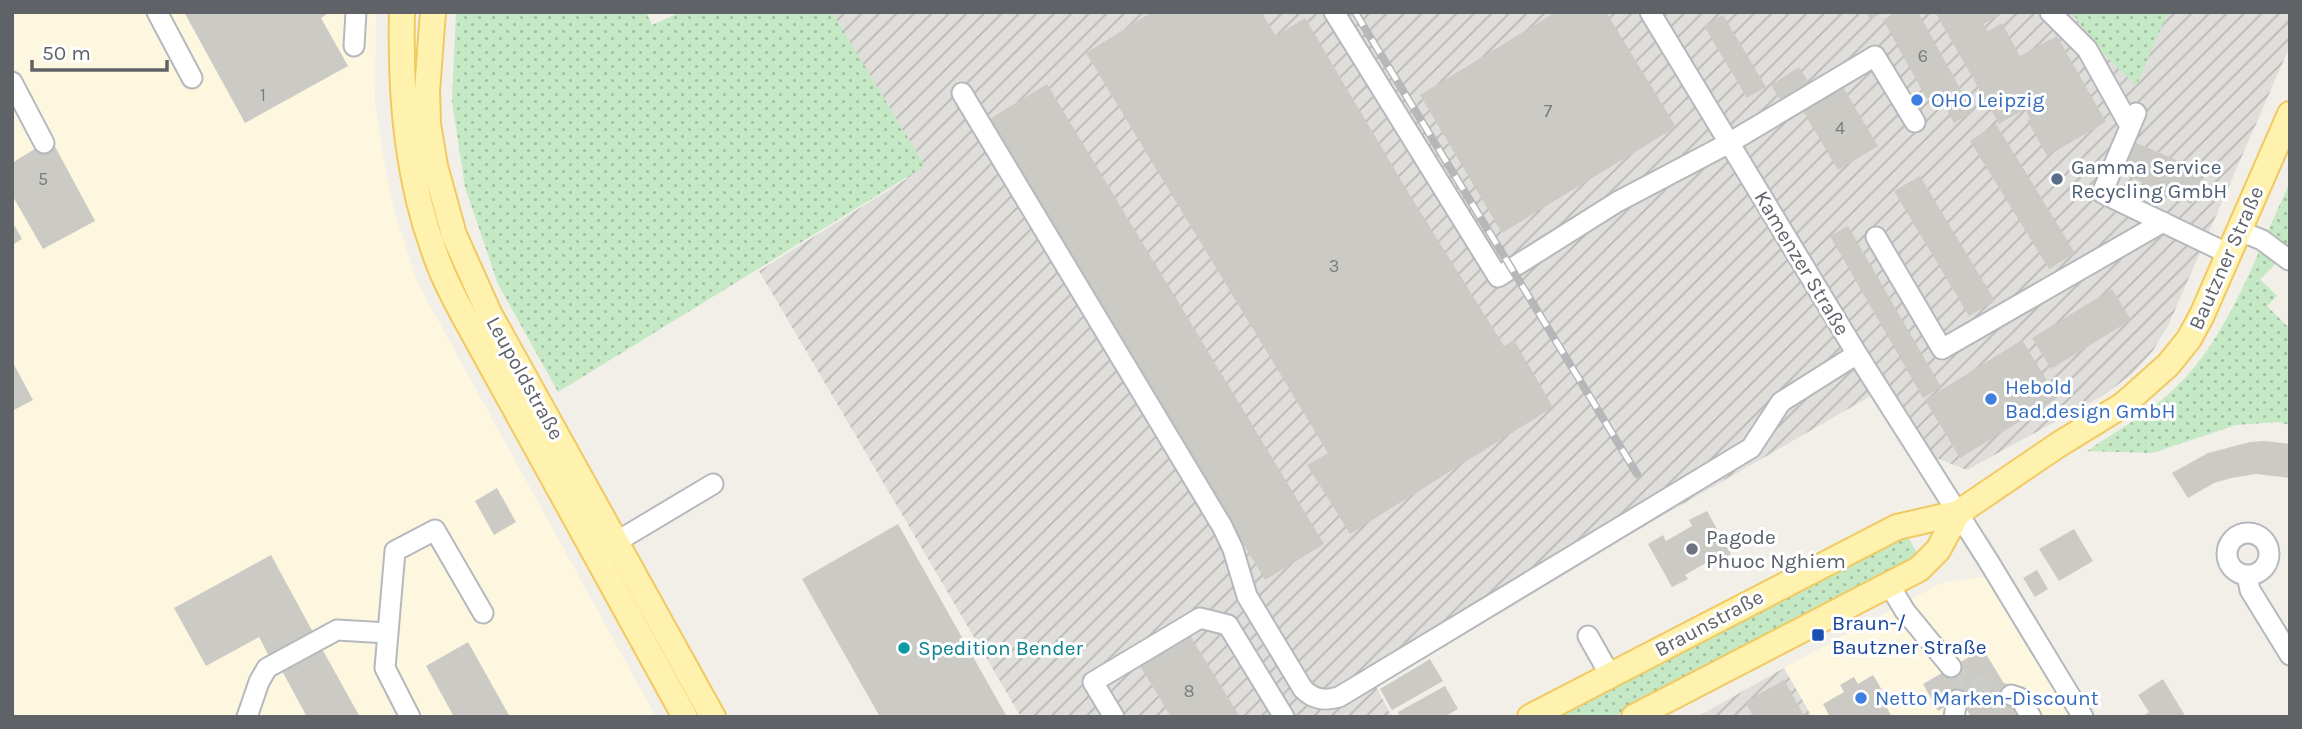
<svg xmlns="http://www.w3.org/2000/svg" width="2302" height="729" viewBox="0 0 2302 729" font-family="Karla,sans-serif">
<defs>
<pattern id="industrial-furrows" width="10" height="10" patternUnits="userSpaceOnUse" patternTransform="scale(1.75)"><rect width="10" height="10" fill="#e0deda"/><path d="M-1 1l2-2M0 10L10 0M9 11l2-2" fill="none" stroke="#b9b8b5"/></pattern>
<pattern id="grass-dots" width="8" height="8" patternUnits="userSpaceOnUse" patternTransform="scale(1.75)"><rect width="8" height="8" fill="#c5e8c5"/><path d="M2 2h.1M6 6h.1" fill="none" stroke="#a3c0a4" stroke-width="1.8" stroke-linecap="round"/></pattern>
</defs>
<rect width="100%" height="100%" fill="#f1efe8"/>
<path fill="#fef7e0" d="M 12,12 L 376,12 L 375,103 L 385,167 L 396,217 L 417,282 L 656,717 L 12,717 Z
M 1987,576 L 2072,717 L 1812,717 L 1784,668 L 1941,583 Z"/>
<path fill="url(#industrial-furrows)" d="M 814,12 L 2290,12 L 2290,46 L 2168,326 L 2152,352 L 2133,373 L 2104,395 L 1967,470 L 1931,456 L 1876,393 L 1601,551 L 1375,685 L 1392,717 L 1021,717 L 759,271 L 908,178 Z
M 1784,668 L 1812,717 L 1697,717 Z"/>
<path fill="url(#grass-dots)" d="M 456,12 L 646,12 L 652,25 L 681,12 L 832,12 L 925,166 L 558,392 L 498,284 L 465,187 L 452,101 Z
M 2072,12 L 2168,12 L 2136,86 L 2092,42 Z
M 2290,183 L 2290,250 L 2260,279 L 2277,296 L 2267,306 L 2290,329 L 2290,425 L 2278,422 L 2236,425 L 2152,453 L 2087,451 C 2115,432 2146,415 2171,392 C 2231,337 2255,254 2290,183 Z
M 1906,533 L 1920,559 L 1614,717 L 1551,717 Z"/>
<path fill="#cccac5" d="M 184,12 L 330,12 L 321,18 L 348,66 L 245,123 Z
M 1152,12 L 1261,12 L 1276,36 L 1305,18 L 1408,192 L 1504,346 L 1514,340 L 1553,407 L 1350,534 L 1307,465 L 1328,453 L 1086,53 Z
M 1556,12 L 1606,12 L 1676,127 L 1502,233 L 1420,95 Z
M 1866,12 L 1883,12 L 1870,20 Z
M 1896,12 L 1918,12 L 1973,112 L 1954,123 L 1938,93 L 1927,99 L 1883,20 Z
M 1935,12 L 1996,12 L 1998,16 L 1983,24 L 1988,31 L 2002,23 L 2020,56 L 2057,36 L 2106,122 L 2047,156 L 2027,120 L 2030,119 L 2025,109 L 1999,124 Z
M 1723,15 L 1766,87 L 1747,98 L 1704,26 Z
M 1799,67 L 1811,86 L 1783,104 L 1771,85 Z
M 1047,84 L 1324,544 L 1265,580 L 988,120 Z
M 1843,87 L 1878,146 L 1838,170 L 1803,111 Z
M 1996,124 L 2075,253 L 2049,269 L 1970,141 Z
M 51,139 L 95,221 L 43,249 L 12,195 L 12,163 Z
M 2132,141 L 2204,172 L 2191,204 L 2119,172 Z
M 1920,176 L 1995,301 L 1969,316 L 1894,191 Z
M 12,221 L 22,239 L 12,245 Z
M 1848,226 L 1941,387 L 1923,398 L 1830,236 Z
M 2112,289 L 2131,320 L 2051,369 L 2032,338 Z
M 2022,340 L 2058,398 L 1960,458 L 1925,400 Z
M 12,361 L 33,400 L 12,411 Z
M 2265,441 L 2290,444 L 2290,478 L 2256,474 L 2231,478 L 2214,483 L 2188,498 L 2172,473 L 2208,453 L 2250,442 Z
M 497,488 L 516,522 L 494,535 L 475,501 Z
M 1707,511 L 1731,554 L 1713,564 L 1711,560 L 1685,575 L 1688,579 L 1672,587 L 1648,544 L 1663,535 L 1666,541 L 1692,526 L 1689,520 Z
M 898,524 L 1007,717 L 880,717 L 802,579 Z
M 2074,529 L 2093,561 L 2059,581 L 2039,549 Z
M 271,555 L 314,634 L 270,658 L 259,637 L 206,666 L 174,608 Z
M 2037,570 L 2048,589 L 2035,597 L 2023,578 Z
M 1189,634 L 1240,717 L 1171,717 L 1139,664 Z
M 468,642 L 510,717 L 454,717 L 426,666 Z
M 321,647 L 360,717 L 307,717 L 281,669 Z
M 1983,649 L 2011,695 L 2022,717 L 1971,717 L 1960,698 L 1938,711 L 1923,684 Z
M 1430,659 L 1443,681 L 1392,710 L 1380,689 Z
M 1873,675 L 1890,703 L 1886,706 L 1892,717 L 1830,717 L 1823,704 L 1844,692 L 1840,685 L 1854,677 L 1858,684 Z
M 2163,679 L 2178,704 L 2186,717 L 2141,717 L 2149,712 L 2138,695 Z
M 1784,680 L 1805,717 L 1754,717 L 1745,702 Z
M 1445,686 L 1458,709 L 1444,717 L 1400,717 L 1398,712 Z"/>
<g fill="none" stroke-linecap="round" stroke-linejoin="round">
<path stroke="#ccccc8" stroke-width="19" stroke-dasharray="19 10" stroke-linecap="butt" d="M 1951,667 L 1961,680 L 2011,695"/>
<defs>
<path id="minor" d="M 157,12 L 192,78
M 1334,12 L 1498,277 L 1617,202 L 1729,143 L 1875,56 L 1915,122
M 1650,12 L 1857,354 L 1989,562 L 2083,717
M 2050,12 L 2087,49 L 2130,126
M 354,46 L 356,12
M 12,82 L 44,143
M 962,93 L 1222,526 L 1233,549 L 1247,596 L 1303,689 C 1314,700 1325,701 1339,697 L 1751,448 L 1781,402 L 1857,354
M 2136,113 L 2102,193 L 2229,254
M 2240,231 L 2262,240 L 2289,260
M 1876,237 L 1942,349 L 2163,222
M2227 554a21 21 0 1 1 42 0a21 21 0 1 1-42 0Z
M 616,542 L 713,484
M 2247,575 L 2250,590 L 2290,655
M 1890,586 L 1905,611 L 1951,667
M 1588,636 L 1610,675
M 2011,695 L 2020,698 L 2031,717
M 247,717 L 259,682 L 267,668 L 337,630 L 388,633
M 410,717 L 385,668 L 395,551 L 435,530 L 483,613
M 1114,717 L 1093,682 L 1200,618 L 1228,625 L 1284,717
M 1954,717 L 1957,700"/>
<path id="major" d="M 402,12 C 400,99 407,185 440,267 C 447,285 457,303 466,320 L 685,717
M 433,12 L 427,91 L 428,124 L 435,166 L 454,235 L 489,313 L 713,717
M 1530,717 L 1897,527 L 1958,513 L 2058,445 L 2123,405 L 2168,365 L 2189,339 L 2202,315 L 2290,114
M 1634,717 L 1919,569 L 1938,550 L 1958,513"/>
</defs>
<use href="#minor" stroke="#b5b8bc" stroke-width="23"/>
<use href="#major" stroke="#f2c960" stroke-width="28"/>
<use href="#minor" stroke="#fff" stroke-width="19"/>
<use href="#major" stroke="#fff2af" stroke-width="24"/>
<defs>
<path id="rail" d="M 1355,12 L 1637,474"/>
</defs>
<use href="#rail" stroke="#b6b7b8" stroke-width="8"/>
<use href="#rail" stroke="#fff" stroke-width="5" stroke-dasharray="16" stroke-linecap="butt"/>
</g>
<g fill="#3f7fe0" stroke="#fff" stroke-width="2.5">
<circle cx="1917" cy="100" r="7"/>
<circle cx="1991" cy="399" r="7"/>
<circle cx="1861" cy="698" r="7"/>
</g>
<circle fill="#5c6f8a" stroke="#fff" stroke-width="2.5" cx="2057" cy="179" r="7"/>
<circle fill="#6b7280" stroke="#fff" stroke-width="2.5" cx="1692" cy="549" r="7"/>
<rect fill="#1a4fb4" stroke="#fff" stroke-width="2.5" x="1811" y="628" width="14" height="14" rx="3.5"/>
<circle fill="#0f9aa8" stroke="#fff" stroke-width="2.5" cx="904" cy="648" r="7"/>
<g text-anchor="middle" stroke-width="6" stroke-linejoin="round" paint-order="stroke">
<g font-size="18" fill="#7a7d7f">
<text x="1923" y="62">6</text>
<text x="263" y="101">1</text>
<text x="1548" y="117">7</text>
<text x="1840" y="134">4</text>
<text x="43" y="185">5</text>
<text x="1334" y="272">3</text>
<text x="1189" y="697">8</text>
</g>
<g font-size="21" fill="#366cbe" stroke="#fff" text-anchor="start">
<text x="1931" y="107">OHO Leipzig</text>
<text x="2005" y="394">Hebold<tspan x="2005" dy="24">Bad.design GmbH</tspan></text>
<text x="1875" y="705">Netto Marken-Discount</text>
</g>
<g font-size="21" fill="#4e5e75" stroke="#fff" text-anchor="start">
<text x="2071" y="174">Gamma Service<tspan x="2071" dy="24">Recycling GmbH</tspan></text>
</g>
<g font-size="21" fill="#5f6368" stroke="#fff">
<text transform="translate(2226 258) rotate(-66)" y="7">Bautzner Straße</text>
<text transform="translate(1802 263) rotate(59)" y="7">Kamenzer Straße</text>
<text transform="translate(525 378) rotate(61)" y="7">Leupoldstraße</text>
<text transform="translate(1709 623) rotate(-28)" y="7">Braunstraße</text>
</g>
<g font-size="21" fill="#5b616d" stroke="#fff" text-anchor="start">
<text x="1706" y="544">Pagode<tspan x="1706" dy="24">Phuoc Nghiem</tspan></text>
</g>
<g font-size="21" fill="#164399" stroke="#fff" text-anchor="start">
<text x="1832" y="630">Braun-/<tspan x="1832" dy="24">Bautzner Straße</tspan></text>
</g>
<g font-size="21" fill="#0d838f" stroke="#fff" text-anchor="start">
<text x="918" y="655">Spedition Bender</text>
</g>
</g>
<rect width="2302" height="729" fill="none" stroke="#5f6368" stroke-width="28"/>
<path d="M32 60v10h135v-10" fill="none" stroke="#5f6368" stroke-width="3.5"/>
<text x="42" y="60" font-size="21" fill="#5f6368" stroke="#ffffff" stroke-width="5" paint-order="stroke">50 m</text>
</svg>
